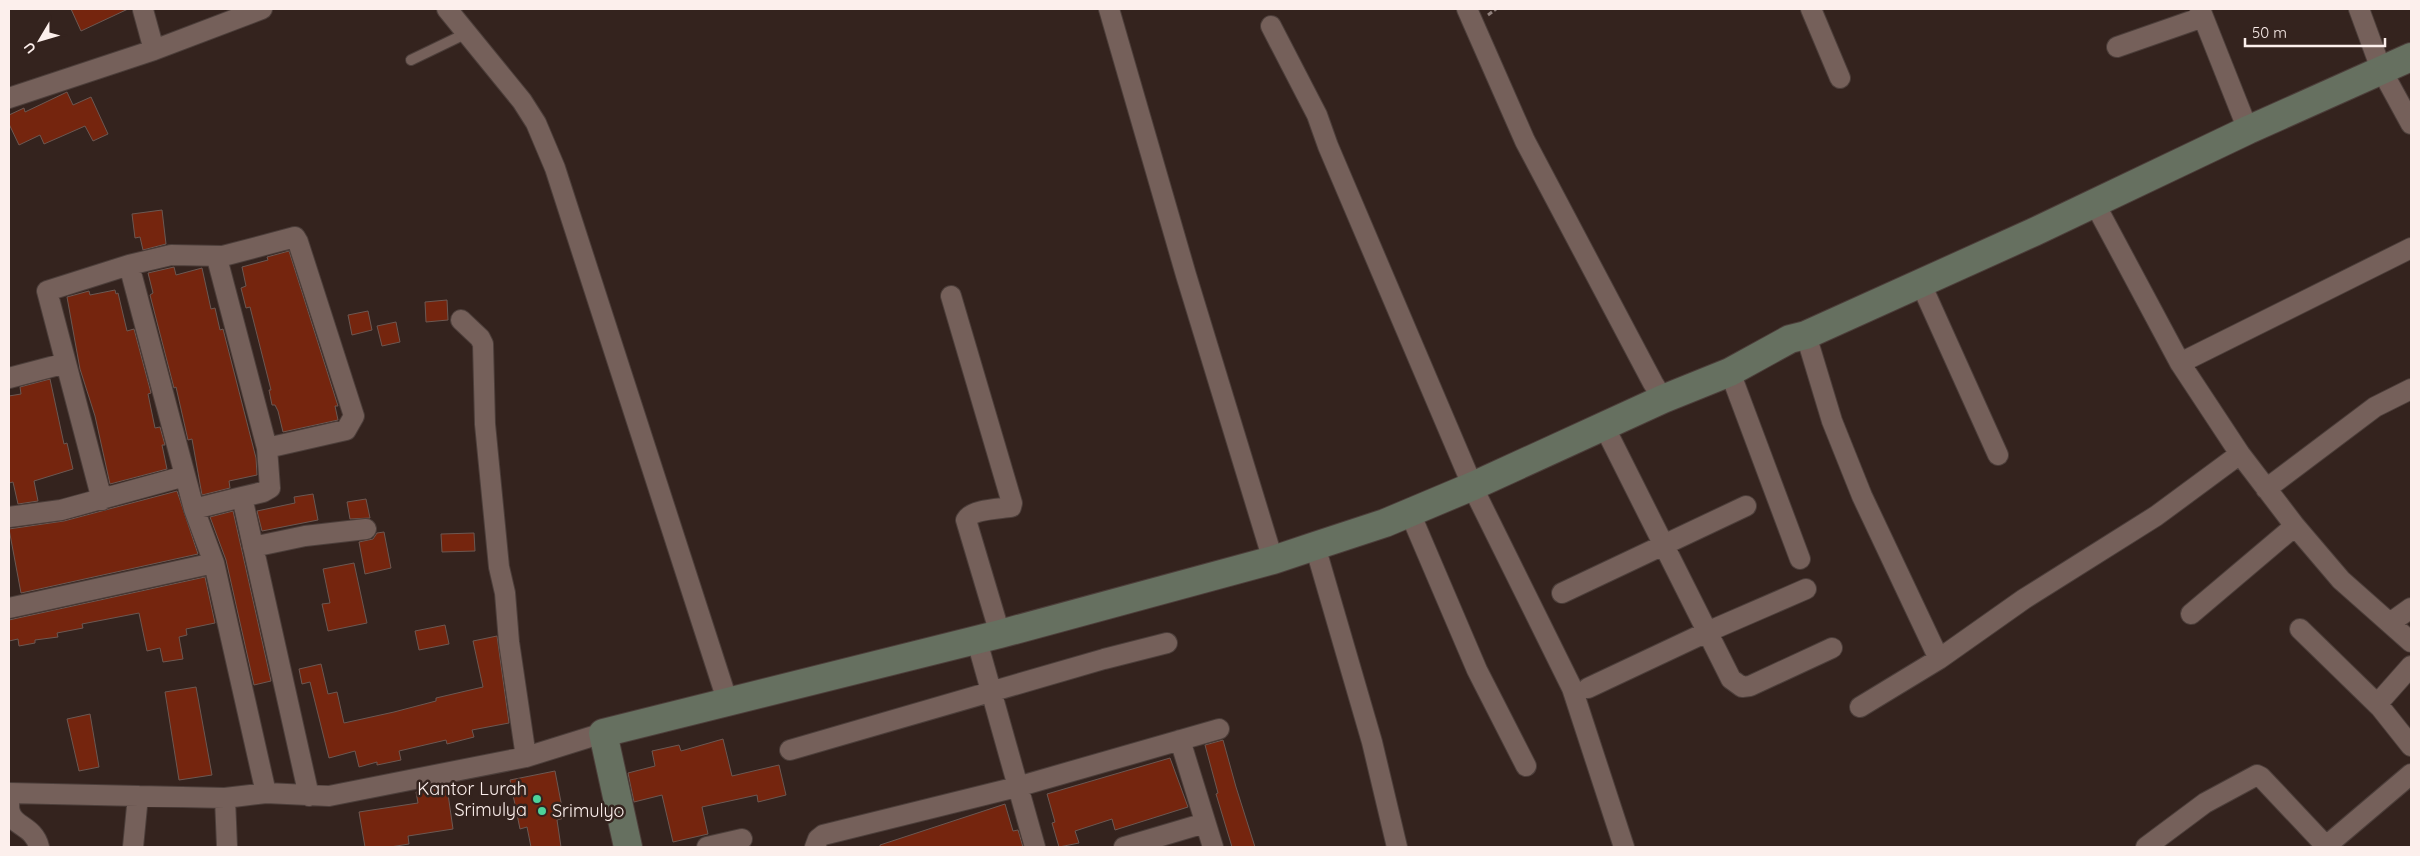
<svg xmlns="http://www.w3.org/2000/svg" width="2420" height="856" viewBox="0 0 2420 856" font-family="Quicksand,sans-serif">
<rect width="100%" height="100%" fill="#34231e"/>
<path fill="#75250e" stroke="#6c5852" d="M 71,9 L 128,9 L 81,31 Z
M 67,92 L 73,105 L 91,97 L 108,134 L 93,141 L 85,126 L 44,144 L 40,135 L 19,145 L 9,124 L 9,115 L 24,108 L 25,112 Z
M 162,210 L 166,244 L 143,250 L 140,237 L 135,238 L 132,214 Z
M 289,251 L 338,406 L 335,406 L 338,420 L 283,432 L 278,411 L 275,405 L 272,405 L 269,390 L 271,390 L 250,307 L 246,308 L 241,288 L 246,286 L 242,267 L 268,260 L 267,257 Z
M 174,267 L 176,275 L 202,268 L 211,309 L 215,308 L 220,330 L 223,329 L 256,458 L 257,475 L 229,481 L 230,488 L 202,495 L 192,439 L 188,440 L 176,387 L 174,388 L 150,295 L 153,293 L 148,273 Z
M 115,290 L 116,294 L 118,293 L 127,331 L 134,329 L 151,393 L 148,394 L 155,428 L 160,427 L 165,445 L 162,445 L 167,469 L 110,484 L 95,416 L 80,369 L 67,297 L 89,291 L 90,295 Z
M 447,300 L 448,320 L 426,322 L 425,302 Z
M 368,311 L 372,330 L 352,335 L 348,315 Z
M 396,322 L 400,342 L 382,346 L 377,326 Z
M 50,379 L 64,444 L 67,443 L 73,469 L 34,481 L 38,501 L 18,504 L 13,482 L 9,483 L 9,396 L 21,394 L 20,387 Z
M 177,491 L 198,554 L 21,593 L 9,529 L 64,521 Z
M 313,494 L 318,520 L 262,531 L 257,511 L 295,503 L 294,497 Z
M 366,499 L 370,518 L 350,519 L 347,502 Z
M 233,511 L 271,681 L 254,685 L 226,560 L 210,517 Z
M 384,532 L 391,568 L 365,574 L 359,542 L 373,539 L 377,533 Z
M 474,533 L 475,551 L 442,552 L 441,534 Z
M 354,563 L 367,623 L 328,631 L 322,604 L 330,603 L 323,569 Z
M 205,577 L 215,623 L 186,629 L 187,635 L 179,637 L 183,659 L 163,662 L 160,648 L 147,651 L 139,613 L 82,624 L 83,628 L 57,633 L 58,637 L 35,640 L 35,643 L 19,646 L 18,639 L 9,641 L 9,620 Z
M 445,625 L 449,644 L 419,650 L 415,631 Z
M 497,636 L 509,723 L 472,730 L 474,737 L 447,744 L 446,740 L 399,751 L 401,760 L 377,765 L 377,762 L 359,767 L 355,751 L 329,758 L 310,682 L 302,684 L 299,669 L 321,664 L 328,694 L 337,692 L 344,723 L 394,712 L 436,701 L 436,698 L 483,687 L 473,641 Z
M 196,687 L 212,775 L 179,780 L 165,692 Z
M 90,714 L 99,767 L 79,771 L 67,719 Z
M 723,739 L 732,776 L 779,765 L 786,795 L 758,802 L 757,795 L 702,807 L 708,834 L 673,842 L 662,795 L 634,802 L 628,773 L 655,766 L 652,751 L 679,745 L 681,751 Z
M 1223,740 L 1236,787 L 1255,847 L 1232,847 L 1216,794 L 1218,793 L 1205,745 Z
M 1170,758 L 1188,807 L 1115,830 L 1112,819 L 1075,831 L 1079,843 L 1059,847 L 1052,823 L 1055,822 L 1047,794 Z
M 555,771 L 564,818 L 557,820 L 561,847 L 531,847 L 527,827 L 520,829 L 510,780 Z
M 447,787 L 453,829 L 408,836 L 409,844 L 390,847 L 365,847 L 359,812 L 418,803 L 416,792 Z
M 1005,804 L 1013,831 L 1018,830 L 1023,847 L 880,847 L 880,845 Z"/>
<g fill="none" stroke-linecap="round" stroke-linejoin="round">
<defs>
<path id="lane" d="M 411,60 L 467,33"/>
<path id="street" d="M 447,9 L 522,101 L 536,123 L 555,168 L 728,703
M 1109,9 L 1186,275 L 1273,560
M 1467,9 L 1525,141 L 1653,383 L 1663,399
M 1811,9 L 1840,78
M 2200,9 L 2248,130
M 2359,9 L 2381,69 L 2411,124
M 143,10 L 154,50
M 1271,26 L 1317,115 L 1328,146 L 1476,494 L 1572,688 L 1624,847
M 2117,47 L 2203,17
M 9,98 L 154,50 L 262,9
M 2095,204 L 2180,363 L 2240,454 L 2295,526 L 2341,580 L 2411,642
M 129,265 L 171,255 L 223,256
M 1921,284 L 1998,455
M 951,296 L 1012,503 L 1011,507 C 999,509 972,509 966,520 L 1000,634
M 461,320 L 480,338 L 483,344 L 485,424 L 499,567 L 505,593 L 509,642 L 526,757
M 1806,335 L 1832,421 L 1862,496 L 1939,659
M 2180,363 L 2411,248
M 1730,372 L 1800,559
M 9,378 L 66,363
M 1604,426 L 1731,679 L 1742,687 L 1750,686 L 1832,648
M 267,448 L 218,262 L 223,256 L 295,237 L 298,242 L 354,416 L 346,430 L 267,448 L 270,488 L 263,492 L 242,497 L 309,796
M 2266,489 L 2375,407 L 2411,389
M 102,500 L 47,291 L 129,265 L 194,509 L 242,497
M 194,509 L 214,563 L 266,793
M 1410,513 L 1477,670 L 1526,766
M 9,517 L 61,510 L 185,476
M 1315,546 L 1372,742 L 1397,847
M 253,547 L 305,536 L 366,529
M 1562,593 L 1746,506
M 9,608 L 214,563
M 2191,614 L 2295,526
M 2390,623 L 2411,608
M 2300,629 L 2380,707
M 978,638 L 979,648 L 1035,847
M 2411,666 L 2380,701 L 2380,707 L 2411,746
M 1588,688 L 1707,632 L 1806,589
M 1860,707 L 1939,659 L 2024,599 L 2156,516 L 2240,454
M 1180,740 L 1213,847
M 790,750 L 1104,659 L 1167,643
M 9,793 L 225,798 L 266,793 L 329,796 L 526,757 L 603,733
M 9,796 C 10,801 8,807 10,812 C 14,827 34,826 39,847
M 225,798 L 227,847
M 133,847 L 138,796
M 707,847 L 742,839
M 815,847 L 818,839 L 823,835 L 1017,787 L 1219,729
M 1124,847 L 1205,823
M 2146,847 L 2205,803 L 2257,775 L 2261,777 L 2326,846
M 2325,847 L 2411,774"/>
<path id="secondary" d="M 628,847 L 603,733 L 1000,634 L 1273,560 L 1315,546 L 1385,523 L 1473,486 L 1663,399 L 1730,372 L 1790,339 L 1806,335 L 2034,232 L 2248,130 L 2411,57"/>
</defs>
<use href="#lane" stroke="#4c3e3a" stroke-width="12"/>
<use href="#street" stroke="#4c3e3a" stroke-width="22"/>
<use href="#secondary" stroke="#4c3e3a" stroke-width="30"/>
<path stroke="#91817d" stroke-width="3" stroke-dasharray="5 2.5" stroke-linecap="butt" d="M 1488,15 L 1496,9"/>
<use href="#lane" stroke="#75605a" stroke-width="10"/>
<use href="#street" stroke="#75605a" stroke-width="20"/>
<use href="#secondary" stroke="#667060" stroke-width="28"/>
</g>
<g fill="#4dd39a" stroke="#34231e" stroke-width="2">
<circle cx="537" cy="799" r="5"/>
<circle cx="542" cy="811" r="5"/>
</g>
<g text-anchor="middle" stroke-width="5" stroke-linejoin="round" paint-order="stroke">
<g font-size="18" fill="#fcefec" stroke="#34231e" text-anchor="end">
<text x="527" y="795">Kantor Lurah<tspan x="527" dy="21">Srimulya</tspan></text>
<text x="552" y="817" text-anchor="start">Srimulyo</text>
</g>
</g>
<rect width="2420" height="856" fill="none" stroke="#fcefec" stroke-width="20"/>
<g transform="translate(40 40) rotate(232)" stroke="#34231e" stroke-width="4" paint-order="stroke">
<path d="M0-4L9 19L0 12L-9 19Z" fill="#fcefec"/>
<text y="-8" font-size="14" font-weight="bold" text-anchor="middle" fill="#fcefec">U</text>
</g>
<path d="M2245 38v8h140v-8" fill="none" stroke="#fcefec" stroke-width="2.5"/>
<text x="2252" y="38" font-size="15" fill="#fcefec" stroke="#34231e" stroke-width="4" paint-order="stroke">50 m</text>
</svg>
